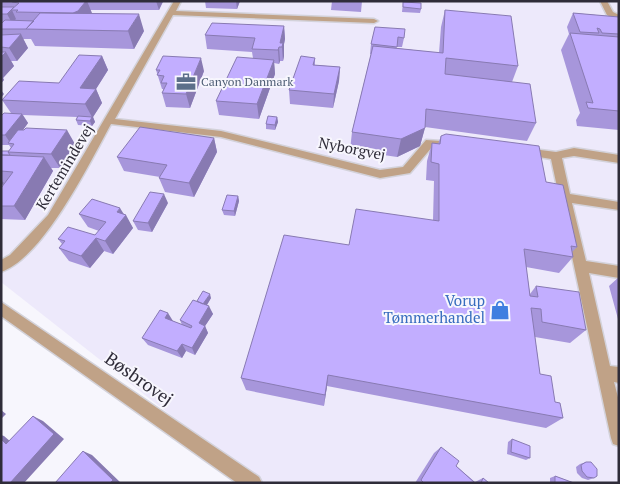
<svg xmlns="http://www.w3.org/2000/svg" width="620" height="484" viewBox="0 0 620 484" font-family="'PT Serif',serif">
<rect width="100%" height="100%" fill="#f7f6fd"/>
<path fill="#ede9fb" d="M 1,1 L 619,1 L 619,483 L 257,483 L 1,282 Z"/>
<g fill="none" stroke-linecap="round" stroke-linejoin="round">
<defs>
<path id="minor" d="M 174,1 L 181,1 L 176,11 L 374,19 L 378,21 L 374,23 L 173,15 L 115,119 L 221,131 L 380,170 L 403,167 L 426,140 L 455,142 L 460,145 L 455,148 L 433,146 L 410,173 L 380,178 L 221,137 L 111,124 C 89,164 44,257 1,272 L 1,260 L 10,255 L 48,215 Z
M 600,1 L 607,1 L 613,12 L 619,15 L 619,21 L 607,15 Z
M 525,148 L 556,152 L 574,148 L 619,155 L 619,163 L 574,156 L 562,158 L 570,194 L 619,202 L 619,210 L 572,203 L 586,261 L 619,266 L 619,278 L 589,273 L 610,366 L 619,367 L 619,383 L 614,382 L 619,401 L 619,446 L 613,444 L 611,438 L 551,159 L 521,154 L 520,152 Z
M 1,302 L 259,477 L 262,483 L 237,483 L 1,316 Z"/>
</defs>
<use href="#minor" stroke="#d3d2da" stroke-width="3"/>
<use href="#minor" fill="#c0a287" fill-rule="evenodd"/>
</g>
<path fill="#a796db" d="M 1,1 L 163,1 L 163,2 L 159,10 L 90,10 L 91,14 L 144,31 L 134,49 L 35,46 L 31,39 L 23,39 L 28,48 L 17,61 L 11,61 L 14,66 L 3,78 L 4,80 L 1,83 L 1,24 L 2,23 L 1,23 Z
M 205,1 L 240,1 L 237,9 L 206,8 Z
M 332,1 L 362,1 L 361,12 L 331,10 Z
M 403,2 L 421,9 L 420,13 L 402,12 Z
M 445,10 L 518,66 L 512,82 L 536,123 L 527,141 L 425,127 L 420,146 L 397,157 L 350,150 L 352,132 L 371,54 L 370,54 L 371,44 L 375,27 L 404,38 L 402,47 L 397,47 L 396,48 L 439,53 L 441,27 Z
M 573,13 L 619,17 L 619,130 L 577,126 L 576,120 L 580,113 L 561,50 L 569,34 L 567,27 Z
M 284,26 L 285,39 L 284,44 L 284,56 L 283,61 L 280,61 L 279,64 L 274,63 L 275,74 L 259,119 L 219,115 L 216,101 L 253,58 L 252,52 L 207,49 L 205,35 Z
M 102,56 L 108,70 L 96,89 L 102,103 L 93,117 L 95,122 L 92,126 L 78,125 L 76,120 L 77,117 L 23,115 L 28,123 L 23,130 L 75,144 L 60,168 L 51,168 L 53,171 L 25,220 L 1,219 L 1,188 L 4,184 L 1,186 L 1,151 L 9,151 L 11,148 L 9,145 L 1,145 L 1,116 L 11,113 L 2,100 L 59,83 Z
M 315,58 L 315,65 L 340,67 L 339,81 L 333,108 L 290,104 L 289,90 Z
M 156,70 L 204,71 L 190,108 L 166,107 L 162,93 L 163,91 L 163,89 L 162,89 Z
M 277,117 L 278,122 L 275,130 L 266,129 L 266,124 Z
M 441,136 L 546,182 L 577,247 L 572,252 L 573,257 L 559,273 L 526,267 L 530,294 L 536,286 L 586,330 L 570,343 L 535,337 L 540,374 L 555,402 L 563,418 L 546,428 L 327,386 L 324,406 L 246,390 L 241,378 L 349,245 L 433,220 L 434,181 L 426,180 L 427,161 L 432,143 L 438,144 Z
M 214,138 L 217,152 L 194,197 L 165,192 L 159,178 L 160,177 L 124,171 L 117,157 Z
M 238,196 L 239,201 L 235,216 L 224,215 L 222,210 Z
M 168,203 L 152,232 L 138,230 L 133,221 Z
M 79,214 L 124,214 L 133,228 L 113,254 L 104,251 L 90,268 L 69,261 L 59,248 L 62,244 L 58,239 L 95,235 L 99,231 L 88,227 Z
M 619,277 L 619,319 L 618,319 L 609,286 Z
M 211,298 L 207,305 L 213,314 L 205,326 L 208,333 L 195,355 L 186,351 L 182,358 L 148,345 L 142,338 L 173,321 L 182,325 L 180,320 L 197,301 Z
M 512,439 L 530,458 L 526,460 L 507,454 L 508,442 Z
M 441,447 L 456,466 L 475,482 L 483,478 L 489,483 L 415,483 L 434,453 Z
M 586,462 L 594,478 L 588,480 L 582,478 L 577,473 L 576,467 L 580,464 Z
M 555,476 L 574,483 L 550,483 L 550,478 Z"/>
<path fill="#887ab2" d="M 86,1 L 87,1 L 92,13 L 83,25 L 73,13 Z
M 156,1 L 163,1 L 159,10 Z
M 236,1 L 240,1 L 237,9 Z
M 12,10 L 16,19 L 12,23 L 7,14 Z
M 139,14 L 144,31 L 134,49 L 128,31 Z
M 284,26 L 285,39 L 284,44 L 284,56 L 283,61 L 282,47 L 280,43 Z
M 21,34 L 28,48 L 17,61 L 9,48 Z
M 279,47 L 280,61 L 279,64 L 278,50 Z
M 6,52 L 14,66 L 3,78 L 4,80 L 1,83 L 1,57 Z
M 102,56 L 108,70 L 96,89 L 102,103 L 93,117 L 95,122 L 92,126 L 90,121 L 92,117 L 85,104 L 80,88 Z
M 201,58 L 204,71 L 190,108 L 186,94 Z
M 274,60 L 275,74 L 259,119 L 257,104 Z
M 340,67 L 339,81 L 333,108 L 334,94 Z
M 1,90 L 4,94 L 1,98 Z
M 22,114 L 28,123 L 13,144 L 11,144 L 5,135 Z
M 277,117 L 278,122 L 275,130 L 275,125 Z
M 425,128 L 420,146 L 397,157 L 401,139 Z
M 67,130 L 75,144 L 60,168 L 51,154 Z
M 214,138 L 217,152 L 194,197 L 189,183 Z
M 44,157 L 53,171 L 25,220 L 14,206 Z
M 1,180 L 4,183 L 1,186 Z
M 164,194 L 168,203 L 152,232 L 148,223 Z
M 238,196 L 239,201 L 235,216 L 234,211 Z
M 120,208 L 125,216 L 126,215 L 133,228 L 113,254 L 105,241 L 117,212 Z
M 96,238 L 104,251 L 90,268 L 81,256 Z
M 210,294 L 211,298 L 205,308 L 203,304 Z
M 209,306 L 213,314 L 205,326 L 208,333 L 195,355 L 192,348 L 199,323 Z
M 168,313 L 173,321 L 169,326 L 165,318 Z
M 182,344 L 186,351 L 182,358 L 177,351 Z
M 328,375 L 327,386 L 324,406 L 325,395 Z
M 1,410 L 6,414 L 1,419 Z
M 33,416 L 43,421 L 64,439 L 24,483 L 10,483 Z
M 1,435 L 4,436 L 18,448 L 6,444 L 1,439 Z
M 83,451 L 92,455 L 121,483 L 110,483 Z"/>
<path fill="#c2aeff" stroke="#887ab2" d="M 13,1 L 86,1 L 78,11 L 73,13 L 16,12 L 18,10 L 11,10 L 19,3 L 12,2 Z
M 403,2 L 421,3 L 421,9 L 403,7 Z
M 1,7 L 14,7 L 7,14 L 1,14 Z
M 445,10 L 511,16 L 518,66 L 446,58 L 445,74 L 530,84 L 536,123 L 426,109 L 425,128 L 401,139 L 352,132 L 373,46 L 443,53 Z
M 40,13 L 139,14 L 128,31 L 26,29 Z
M 573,13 L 619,17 L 619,34 L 602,33 L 600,29 L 597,28 L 599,33 L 580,32 Z
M 5,20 L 34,21 L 26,29 L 1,29 L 1,24 Z
M 212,23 L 284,26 L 280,43 L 283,43 L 282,47 L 279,47 L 278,50 L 252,49 L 255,38 L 205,35 Z
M 375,27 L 405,29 L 404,38 L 398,37 L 397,47 L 371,44 Z
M 570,33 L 619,37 L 619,111 L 588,108 L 586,102 L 593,103 Z
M 21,34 L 9,48 L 1,47 L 1,35 Z
M 1,52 L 6,52 L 1,57 Z
M 79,55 L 102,56 L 80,88 L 96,89 L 85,104 L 2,100 L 19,81 L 59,83 Z
M 163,56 L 201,58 L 186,94 L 162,93 L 167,83 L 161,83 L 164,76 L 157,75 L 160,70 L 156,70 Z
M 301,56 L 315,58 L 313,65 L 340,67 L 334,94 L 289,90 Z
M 237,57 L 274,60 L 257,104 L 216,101 Z
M 4,113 L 22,114 L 5,135 L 1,135 L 1,116 Z
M 78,116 L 92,117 L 90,121 L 76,120 Z
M 268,116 L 277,117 L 275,125 L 266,124 Z
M 140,127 L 214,138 L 189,183 L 159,178 L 167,165 L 117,157 Z
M 26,128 L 67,130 L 51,154 L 8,152 L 14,144 L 8,143 L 18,130 L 24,130 Z
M 446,134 L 539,146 L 546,182 L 563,185 L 577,247 L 571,246 L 573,257 L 524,249 L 530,296 L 538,297 L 536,286 L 579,292 L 586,330 L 542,322 L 541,309 L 531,308 L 540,374 L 551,376 L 555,402 L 560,403 L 563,418 L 328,375 L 325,395 L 241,378 L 284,235 L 349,245 L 356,209 L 439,221 L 439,164 L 431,162 L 432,143 L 440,144 L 441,136 Z
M 1,151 L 9,151 L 8,152 L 10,155 L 1,155 Z
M 1,155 L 44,157 L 14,206 L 1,206 L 1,188 L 13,172 L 1,171 Z
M 150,192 L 164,194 L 148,223 L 133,221 Z
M 227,195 L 238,196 L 234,211 L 222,210 Z
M 92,199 L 120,208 L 117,212 L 126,215 L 105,241 L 96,238 L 81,256 L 59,248 L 65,241 L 58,239 L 68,227 L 95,235 L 106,222 L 79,214 Z
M 203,291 L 210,294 L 203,304 L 197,301 Z
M 193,300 L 209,306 L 199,323 L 205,326 L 192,348 L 182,344 L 177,351 L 142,338 L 160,310 L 168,313 L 165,318 L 191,328 L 192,326 L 180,320 Z
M 33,416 L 54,434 L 10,483 L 1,483 L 1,439 L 6,444 Z
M 512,439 L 530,446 L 530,458 L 511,452 Z
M 441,447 L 459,461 L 456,466 L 475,483 L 424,483 L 421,480 Z
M 83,451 L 113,480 L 110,483 L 55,483 Z
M 586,462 L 591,462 L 597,469 L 597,476 L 594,478 L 587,477 L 582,471 L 581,465 Z
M 555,476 L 574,483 L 555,483 Z
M 483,478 L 489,483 L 481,483 Z"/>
<defs>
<symbol id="office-bare" viewBox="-9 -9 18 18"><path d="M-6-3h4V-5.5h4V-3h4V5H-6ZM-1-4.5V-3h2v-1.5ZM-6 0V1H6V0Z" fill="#5c6f8a" stroke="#f7f6fd" stroke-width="2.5" paint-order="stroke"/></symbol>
<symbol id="shop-bare" viewBox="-9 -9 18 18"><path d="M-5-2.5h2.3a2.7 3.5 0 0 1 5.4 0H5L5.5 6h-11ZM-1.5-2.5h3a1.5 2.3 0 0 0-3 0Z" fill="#3f7fe0" stroke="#f7f6fd" stroke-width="2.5" paint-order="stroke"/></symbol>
</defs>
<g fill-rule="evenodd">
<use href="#office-bare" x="172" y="68" width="28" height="28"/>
<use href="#shop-bare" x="486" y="296" width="28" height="28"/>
</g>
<g text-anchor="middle" stroke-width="4" stroke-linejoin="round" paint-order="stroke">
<g font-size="12" fill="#4e5e75" stroke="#f7f6fd" text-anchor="start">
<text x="201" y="86">Canyon Danmark</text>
</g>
<g font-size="15" fill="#2f2c39" stroke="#f7f6fd">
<text transform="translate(352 149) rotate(11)" y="5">Nyborgvej</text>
<text transform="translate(65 167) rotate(-59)" y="5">Kertemindevej</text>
</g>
<g font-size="15" fill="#366cbe" stroke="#f7f6fd" text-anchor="end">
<text x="485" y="306">Vorup<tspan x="485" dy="17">Tømmerhandel</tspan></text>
</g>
<g font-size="18" fill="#2f2c39" stroke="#f7f6fd">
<text transform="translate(139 379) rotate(35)" y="6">Bøsbrovej</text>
</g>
</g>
<rect width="620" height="484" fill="none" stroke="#2f2c39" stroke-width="5"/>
</svg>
